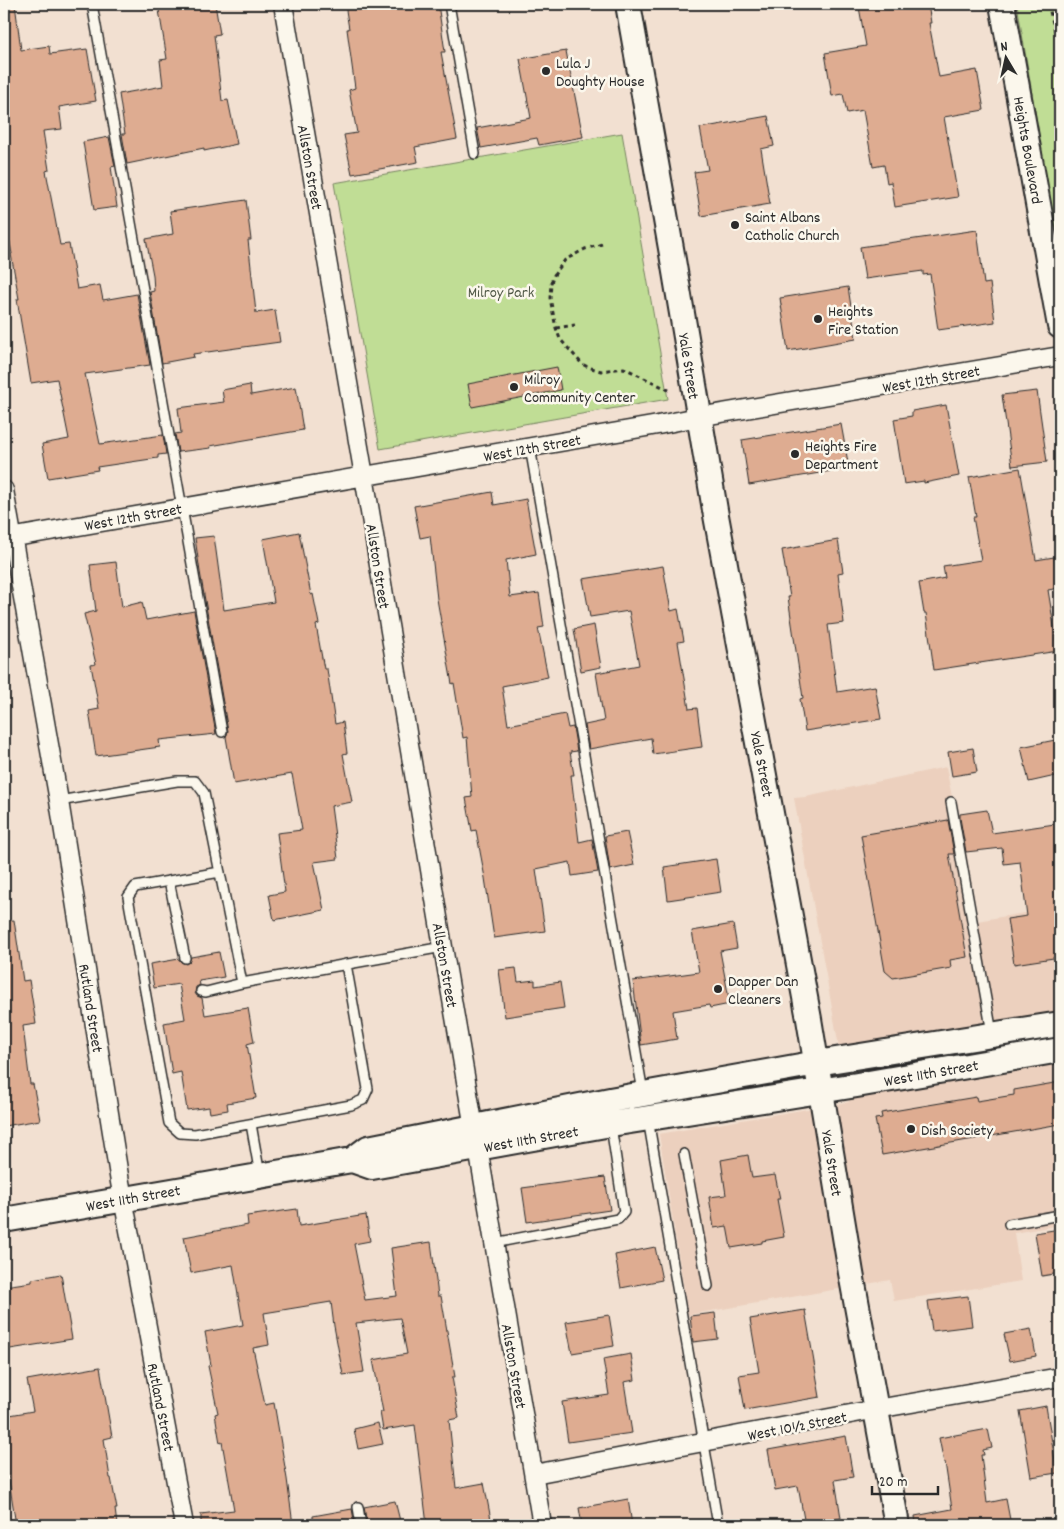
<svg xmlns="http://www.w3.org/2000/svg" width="1064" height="1529" viewBox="0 0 1064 1529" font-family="Dekko,sans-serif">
<rect width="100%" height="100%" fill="#f2e0d1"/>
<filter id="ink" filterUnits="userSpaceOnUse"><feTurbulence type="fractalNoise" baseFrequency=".02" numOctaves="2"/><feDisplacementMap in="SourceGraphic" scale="10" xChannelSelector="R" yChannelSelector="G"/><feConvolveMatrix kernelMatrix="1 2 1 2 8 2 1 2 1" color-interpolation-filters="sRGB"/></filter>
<g filter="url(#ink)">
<path fill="#ecd0be" d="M 946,767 L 977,921 L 1060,907 L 1060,1225 L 1014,1233 L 1021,1281 L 894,1301 L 890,1280 L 688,1315 L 659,1134 L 849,1102 L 794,798 L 806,797 Z"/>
<path fill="#c0dd95" stroke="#768460" d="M 1017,4 L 1060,4 L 1060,260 Z
M 622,133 L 668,399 L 380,449 L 334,183 Z"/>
<path fill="#deac91" stroke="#2b2b2b" d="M 4,4 L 15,4 L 21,50 L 49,46 L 50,54 L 87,49 L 96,101 L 59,107 L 62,129 L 43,131 L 49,170 L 46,171 L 60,245 L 69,244 L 77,289 L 100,285 L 103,300 L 137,294 L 150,365 L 85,374 L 100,444 L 163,435 L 166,454 L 158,455 L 158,458 L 97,467 L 98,470 L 48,478 L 42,444 L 69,439 L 57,379 L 31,383 L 17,299 L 19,299 L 11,254 L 12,254 L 4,210 Z
M 158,4 L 215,4 L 220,34 L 214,35 L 222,101 L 228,100 L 237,144 L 204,151 L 204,148 L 127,164 L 122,134 L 125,134 L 119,94 L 163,86 L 160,60 L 167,59 Z
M 345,4 L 438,4 L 445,52 L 441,52 L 457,139 L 415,147 L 418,162 L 352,174 L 344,135 L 357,133 L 349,90 L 355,88 L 347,29 L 349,29 Z
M 876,4 L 928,4 L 931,23 L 929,23 L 939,77 L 977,70 L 984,110 L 944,117 L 958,197 L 895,207 L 891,182 L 887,183 L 884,165 L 873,167 L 863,110 L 847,113 L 843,94 L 832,96 L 825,53 L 866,46 L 859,7 Z
M 566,51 L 583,137 L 539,145 L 537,138 L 481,148 L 477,128 L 531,118 L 520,59 Z
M 768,116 L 774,146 L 761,149 L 770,204 L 701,216 L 694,172 L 708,170 L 700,128 Z
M 109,137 L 115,166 L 111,167 L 117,207 L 94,210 L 83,142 Z
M 246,200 L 251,240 L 248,240 L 256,313 L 275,310 L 280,342 L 193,354 L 194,357 L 162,363 L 150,292 L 154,291 L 153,275 L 146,239 L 173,234 L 170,211 Z
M 977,230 L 984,284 L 990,283 L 995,322 L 938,330 L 930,274 L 923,275 L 923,271 L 865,279 L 860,247 Z
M 848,287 L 856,339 L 788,351 L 780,298 Z
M 557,367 L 561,390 L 472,407 L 468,384 Z
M 250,385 L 251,395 L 296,387 L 303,430 L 210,446 L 211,448 L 178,452 L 175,434 L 181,433 L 178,408 L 224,402 L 222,390 Z
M 1037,391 L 1047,462 L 1012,466 L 1002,395 Z
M 946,405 L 959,476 L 924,483 L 924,481 L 904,484 L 894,419 L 912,416 L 912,411 Z
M 841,424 L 849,468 L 749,485 L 742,440 Z
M 1020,468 L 1036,560 L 1054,557 L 1059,588 L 1048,590 L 1058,651 L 934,670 L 926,613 L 924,613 L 919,583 L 945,578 L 943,566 L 981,560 L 973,517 L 976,517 L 969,477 Z
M 492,492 L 494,505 L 526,499 L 536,554 L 506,560 L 510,597 L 539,593 L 544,627 L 538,628 L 548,677 L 502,686 L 508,725 L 565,714 L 568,728 L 573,727 L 577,751 L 570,752 L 574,775 L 571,775 L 579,842 L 592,839 L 598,872 L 572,876 L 570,862 L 536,869 L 545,931 L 494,938 L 485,878 L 476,830 L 472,831 L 466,798 L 472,797 L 467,737 L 463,738 L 454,683 L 452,684 L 437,599 L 430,536 L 420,538 L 414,506 Z
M 299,532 L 311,595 L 313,594 L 319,624 L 316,625 L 324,669 L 327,669 L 335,724 L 343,722 L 347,753 L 343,754 L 352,802 L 331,806 L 338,859 L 314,862 L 324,910 L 274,920 L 269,895 L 285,892 L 277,833 L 302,830 L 292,774 L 234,784 L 226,737 L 228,731 L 200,572 L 195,538 L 214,536 L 224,610 L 274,602 L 263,539 Z
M 838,540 L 843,572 L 838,573 L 844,623 L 828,625 L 837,692 L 875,686 L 881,719 L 805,731 L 800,699 L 803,698 L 788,597 L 790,597 L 782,550 Z
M 116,562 L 122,607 L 142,602 L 146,620 L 194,611 L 216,734 L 159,740 L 160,747 L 96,756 L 89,711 L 99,709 L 91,665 L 96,664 L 84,614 L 96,611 L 90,565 Z
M 663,566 L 671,611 L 678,609 L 684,641 L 678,642 L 689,709 L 697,708 L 702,747 L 653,754 L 651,738 L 589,749 L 585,725 L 604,721 L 596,673 L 639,665 L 629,611 L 590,617 L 583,579 Z
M 594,625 L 601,667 L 581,671 L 574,629 Z
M 1060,739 L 1060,775 L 1029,782 L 1021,747 Z
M 973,748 L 977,772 L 952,776 L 948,752 Z
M 987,810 L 992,833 L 1055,824 L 1060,859 L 1060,957 L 1014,964 L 1007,919 L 1027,916 L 1020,862 L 1004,864 L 1002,848 L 966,852 L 960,818 L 960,814 Z
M 948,820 L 954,854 L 949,854 L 967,957 L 950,960 L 951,968 L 893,978 L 885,971 L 861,835 Z
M 627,832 L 634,865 L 610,870 L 605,836 Z
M 716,859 L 721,892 L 668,900 L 664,867 Z
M 14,920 L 23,981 L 29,980 L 36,1024 L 23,1026 L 30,1084 L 33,1084 L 40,1120 L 4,1126 L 4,921 Z
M 733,924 L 737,948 L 720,951 L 730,1004 L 710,1008 L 709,1005 L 673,1011 L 677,1039 L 641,1045 L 633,981 L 699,972 L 692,931 Z
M 219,952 L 224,977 L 199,981 L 200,985 L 196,987 L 195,993 L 197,996 L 202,998 L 205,1015 L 248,1008 L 254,1042 L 247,1044 L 256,1098 L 227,1103 L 228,1110 L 210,1113 L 209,1107 L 187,1110 L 181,1072 L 172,1074 L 164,1023 L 185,1019 L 179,984 L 154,988 L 150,964 L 179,959 L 181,962 L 186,964 L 189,962 L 191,957 Z
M 516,968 L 518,982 L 535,980 L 535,986 L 560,982 L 564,1008 L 505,1017 L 499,970 Z
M 1060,1082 L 1060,1124 L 882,1155 L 875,1119 L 882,1118 L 881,1113 L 976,1097 L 977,1101 L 1014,1095 L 1014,1090 Z
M 748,1155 L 752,1178 L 775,1175 L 780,1199 L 777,1199 L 784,1237 L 762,1241 L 762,1243 L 731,1248 L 727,1226 L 714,1228 L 709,1197 L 726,1195 L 721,1160 Z
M 605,1177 L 610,1210 L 527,1222 L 522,1188 Z
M 297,1209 L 299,1226 L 366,1215 L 370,1241 L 354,1244 L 365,1300 L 397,1296 L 391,1248 L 431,1242 L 438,1296 L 441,1296 L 455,1377 L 452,1377 L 459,1418 L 449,1420 L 456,1488 L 484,1483 L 492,1525 L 427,1525 L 415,1425 L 383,1430 L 380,1412 L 383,1412 L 373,1360 L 407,1354 L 400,1318 L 356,1323 L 364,1372 L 343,1375 L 334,1326 L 331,1302 L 264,1313 L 269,1345 L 253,1348 L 265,1405 L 274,1403 L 287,1479 L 293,1525 L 201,1525 L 201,1514 L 234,1510 L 222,1442 L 220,1443 L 215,1414 L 218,1413 L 208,1366 L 211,1365 L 205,1332 L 243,1325 L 233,1265 L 191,1273 L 184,1237 L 248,1225 L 247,1216 Z
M 1060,1229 L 1060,1273 L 1042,1276 L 1035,1233 Z
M 655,1247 L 662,1280 L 621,1288 L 615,1255 Z
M 61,1274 L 72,1339 L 4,1350 L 4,1286 L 32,1282 L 32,1279 Z
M 968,1296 L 972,1326 L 932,1331 L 928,1301 Z
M 805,1310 L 820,1397 L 745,1410 L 739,1375 L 759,1372 L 750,1319 Z
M 715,1313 L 718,1339 L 693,1342 L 690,1316 Z
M 609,1315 L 614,1346 L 572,1353 L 566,1322 Z
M 1031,1329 L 1036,1356 L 1010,1361 L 1004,1334 Z
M 631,1354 L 635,1380 L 624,1382 L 632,1433 L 568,1442 L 562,1402 L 609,1395 L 603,1359 Z
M 100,1367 L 112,1437 L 104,1439 L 110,1478 L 111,1478 L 117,1509 L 115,1509 L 117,1525 L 56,1525 L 56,1520 L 28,1525 L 16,1525 L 4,1449 L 4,1416 L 33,1411 L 27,1380 Z
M 1046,1406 L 1057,1473 L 1031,1477 L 1020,1411 Z
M 378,1423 L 383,1444 L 358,1449 L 354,1429 Z
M 988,1429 L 992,1448 L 983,1450 L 984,1455 L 981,1455 L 987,1503 L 1006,1499 L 1011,1525 L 916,1525 L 915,1516 L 952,1509 L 945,1462 L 944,1463 L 939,1438 Z
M 846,1436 L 853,1477 L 835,1480 L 841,1518 L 805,1525 L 798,1486 L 775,1490 L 768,1450 Z
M 628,1499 L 632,1525 L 582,1525 L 579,1508 Z
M 395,1501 L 401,1525 L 367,1525 L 364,1507 Z
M 352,1509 L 355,1525 L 313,1525 L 313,1516 Z"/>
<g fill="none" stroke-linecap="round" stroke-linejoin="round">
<defs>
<path id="service" d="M 92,4 L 222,732
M 449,4 L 475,154
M 530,447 L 643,1092
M 59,801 L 177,781 L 195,781 L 204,793 L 242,983
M 951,802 L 992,1033
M 220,872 L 135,887 L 128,897 L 169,1123 L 180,1133 L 195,1134 L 351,1105 L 363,1100 L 368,1089 L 346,964
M 169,881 L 185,958
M 201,991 L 206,992 L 242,983 L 443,947
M 648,1119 L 718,1525
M 251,1124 L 260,1175
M 684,1154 L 708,1286
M 1009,1224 L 1060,1215
M 494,1243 L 618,1219 L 624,1212 L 611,1126
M 358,1507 L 361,1525"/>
<path id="minor" d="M 283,4 L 364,476 L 443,947 L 474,1128
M 4,490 L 59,801 L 120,1182 L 184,1525
M 4,539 L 658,425 L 698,417 L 1060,356
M 478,1148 L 542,1525
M 534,1474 L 877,1409 L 1060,1377"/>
<path id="secondary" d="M 628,4 L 672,254 L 715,510 L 809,1019 L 851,1273 L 897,1525
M 1002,4 L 1060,326
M 352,1160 L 368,1148 L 610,1100 L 817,1063 L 1060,1024
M 4,1220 L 352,1160 L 372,1167 L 611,1124 L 857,1085 L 1060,1050"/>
</defs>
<use href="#service" stroke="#2b2b2b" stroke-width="12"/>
<use href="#minor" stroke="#2b2b2b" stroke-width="21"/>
<use href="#secondary" stroke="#2b2b2b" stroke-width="28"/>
<path stroke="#2b2b2b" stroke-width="3" stroke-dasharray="4 4" stroke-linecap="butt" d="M 1048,4 L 1060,50
M 602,244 L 585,249 L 565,260 L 554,275 L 551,283 L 550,298 L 556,328 L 560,339 L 582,364 L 588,367 L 601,371 L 624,368 L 671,391
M 556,328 L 575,325"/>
<use href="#service" stroke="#fbf7ec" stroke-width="9"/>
<use href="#minor" stroke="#fbf7ec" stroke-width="18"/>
<use href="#secondary" stroke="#fbf7ec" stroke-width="24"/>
</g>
</g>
<g fill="#2b2b2b" stroke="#fbf7ec" stroke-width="2">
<circle cx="546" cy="71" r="5"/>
<circle cx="735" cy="225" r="5"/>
<circle cx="818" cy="319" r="5"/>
<circle cx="514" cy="387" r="5"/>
<circle cx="795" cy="454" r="5"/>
<circle cx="718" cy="989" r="5"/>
<circle cx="911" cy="1129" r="5"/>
</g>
<g text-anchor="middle" stroke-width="5" stroke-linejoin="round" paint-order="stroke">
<g font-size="16" fill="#2b2b2b" stroke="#fbf7ec" text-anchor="start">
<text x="556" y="68">Lula J<tspan x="556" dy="18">Doughty House</tspan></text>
<text x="745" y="222">Saint Albans<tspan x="745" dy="18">Catholic Church</tspan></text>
<text x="828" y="316">Heights<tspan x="828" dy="18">Fire Station</tspan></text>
<text x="524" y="384">Milroy<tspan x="524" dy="18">Community Center</tspan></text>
<text x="805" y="451">Heights Fire<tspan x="805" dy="18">Department</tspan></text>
<text x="728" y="986">Dapper Dan<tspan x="728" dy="18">Cleaners</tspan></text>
<text x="921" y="1135">Dish Society</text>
</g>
<g font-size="16" fill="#2b2b2b" stroke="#fbf7ec">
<text transform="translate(1029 150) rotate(80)" y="6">Heights Boulevard</text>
<text transform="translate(311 167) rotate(80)" y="6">Allston Street</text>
<text transform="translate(690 366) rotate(81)" y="6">Yale Street</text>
<text transform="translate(931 378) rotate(-10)" y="6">West 12th Street</text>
<text transform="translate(532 447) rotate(-10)" y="6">West 12th Street</text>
<text transform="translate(133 516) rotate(-10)" y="6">West 12th Street</text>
<text transform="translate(379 566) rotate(81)" y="6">Allston Street</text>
<text transform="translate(763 764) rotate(79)" y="6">Yale Street</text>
<text transform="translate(446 965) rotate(80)" y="6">Allston Street</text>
<text transform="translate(92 1008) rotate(81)" y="6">Rutland Street</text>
<text transform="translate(931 1072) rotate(-10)" y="6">West 11th Street</text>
<text transform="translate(531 1138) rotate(-10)" y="6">West 11th Street</text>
<text transform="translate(833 1163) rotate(81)" y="6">Yale Street</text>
<text transform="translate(133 1197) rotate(-10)" y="6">West 11th Street</text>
<text transform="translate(515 1366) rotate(80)" y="6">Allston Street</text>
<text transform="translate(162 1407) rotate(79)" y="6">Rutland Street</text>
<text transform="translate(797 1425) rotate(-11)" y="6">West 10½ Street</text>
</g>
<g font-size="16" fill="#505846" stroke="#fbf7ec">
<text x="501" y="297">Milroy Park</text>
</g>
</g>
<rect width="1064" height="1529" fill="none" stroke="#fbf7ec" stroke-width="20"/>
<rect x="10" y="10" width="1044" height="1509" fill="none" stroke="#2b2b2b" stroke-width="2" filter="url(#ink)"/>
<g transform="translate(1006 58) rotate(351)" stroke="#fbf7ec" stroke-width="4" paint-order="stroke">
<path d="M0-4L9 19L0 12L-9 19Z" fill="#2b2b2b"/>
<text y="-8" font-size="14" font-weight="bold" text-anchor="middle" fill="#2b2b2b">N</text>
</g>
<path d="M872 1486v8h66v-8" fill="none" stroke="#2b2b2b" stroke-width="2.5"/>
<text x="879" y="1486" font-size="15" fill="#2b2b2b" stroke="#fbf7ec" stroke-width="4" paint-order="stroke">20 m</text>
</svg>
